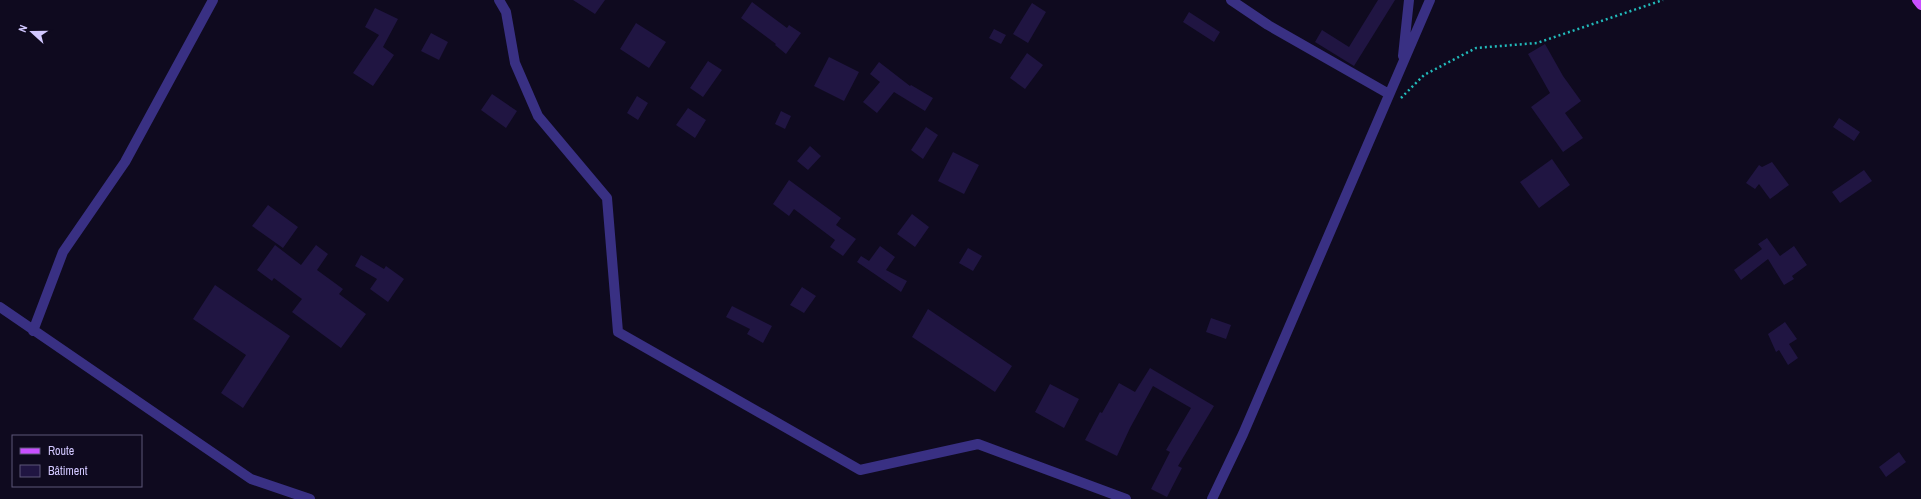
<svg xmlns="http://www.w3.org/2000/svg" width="1921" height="499" viewBox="0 0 1921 499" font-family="'Archivo Narrow',sans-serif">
<rect width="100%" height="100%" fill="#0f0a1f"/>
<path fill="#201542" d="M 573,0 L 605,0 L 595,14 Z
M 1378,0 L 1395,0 L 1354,66 L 1315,42 L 1322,30 L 1349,47 Z
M 752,2 L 787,28 L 789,25 L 801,33 L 786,54 L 775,45 L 776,44 L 741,18 Z
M 1032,3 L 1046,12 L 1028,43 L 1013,34 Z
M 375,8 L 398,19 L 383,47 L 394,55 L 373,86 L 353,73 L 379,35 L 365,27 Z
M 1189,12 L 1220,32 L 1214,42 L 1183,22 Z
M 636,23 L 666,42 L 649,68 L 620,49 Z
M 994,29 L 1006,35 L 1001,44 L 989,38 Z
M 431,33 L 448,42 L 439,60 L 421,51 Z
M 1545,44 L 1563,76 L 1581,101 L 1565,113 L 1583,138 L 1563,152 L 1531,107 L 1550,93 L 1528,54 Z
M 1027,53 L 1043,65 L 1025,89 L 1010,78 Z
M 829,57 L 859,72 L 844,101 L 814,86 Z
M 708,61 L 722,70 L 703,97 L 690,88 Z
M 879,62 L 910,86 L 911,85 L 933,98 L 925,111 L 894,92 L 877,113 L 863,102 L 880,82 L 870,74 Z
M 492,94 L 517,111 L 506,128 L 481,110 Z
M 637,96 L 648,103 L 638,120 L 627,113 Z
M 688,108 L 706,120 L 695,138 L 676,125 Z
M 781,111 L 791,116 L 785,129 L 775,124 Z
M 1839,118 L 1860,132 L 1854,141 L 1833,127 Z
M 926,127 L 938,135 L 923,159 L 911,150 Z
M 810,146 L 821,156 L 808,170 L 797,161 Z
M 953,152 L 979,165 L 964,194 L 938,181 Z
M 1552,159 L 1570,185 L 1539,208 L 1520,182 Z
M 1772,162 L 1789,185 L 1770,199 L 1759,184 L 1755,189 L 1746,183 L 1759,165 L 1762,167 Z
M 1864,170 L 1872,181 L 1840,203 L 1832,192 Z
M 789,180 L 841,218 L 836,225 L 856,239 L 843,256 L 830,247 L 835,240 L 794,209 L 789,216 L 773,204 Z
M 268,205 L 298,227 L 283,248 L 252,226 Z
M 912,214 L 929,227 L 915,247 L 897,234 Z
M 1767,238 L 1780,256 L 1794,246 L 1807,265 L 1792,276 L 1794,279 L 1784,285 L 1768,259 L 1741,280 L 1734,270 L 1762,249 L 1758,244 Z
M 275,245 L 301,265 L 316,245 L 328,254 L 317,270 L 343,289 L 339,294 L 366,314 L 341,348 L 292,312 L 302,299 L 274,278 L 272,281 L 257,270 Z
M 880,246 L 895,257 L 886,270 L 907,281 L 901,292 L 857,262 L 861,256 L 869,261 Z
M 968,248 L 982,256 L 973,271 L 959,263 Z
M 361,255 L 384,269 L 386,266 L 404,279 L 388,302 L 370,289 L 377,279 L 355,266 Z
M 215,285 L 290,336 L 243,408 L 221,393 L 246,355 L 193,319 Z
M 802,287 L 816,296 L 804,313 L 790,305 Z
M 732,306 L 772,326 L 763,343 L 747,334 L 750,329 L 726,317 Z
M 928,309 L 1012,366 L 995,392 L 912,337 Z
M 1211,318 L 1231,325 L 1226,339 L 1206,332 Z
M 1785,322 L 1797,339 L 1789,344 L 1798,358 L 1788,365 L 1779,350 L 1776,352 L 1768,334 Z
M 1150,368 L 1214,406 L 1178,466 L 1182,468 L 1167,497 L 1151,489 L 1170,452 L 1166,450 L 1191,408 L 1153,386 L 1130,428 L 1117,456 L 1085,440 L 1100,412 L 1102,413 L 1119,383 L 1135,392 Z
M 1050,384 L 1079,399 L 1064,428 L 1035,412 Z
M 1899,452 L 1906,462 L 1886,477 L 1879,467 Z"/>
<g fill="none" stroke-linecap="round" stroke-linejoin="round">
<path stroke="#22baba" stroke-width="2.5" stroke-dasharray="2 3" stroke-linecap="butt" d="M 1401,98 L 1424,75 L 1476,48 L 1537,43 L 1663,0"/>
<path stroke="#393083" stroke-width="10" d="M 499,0 L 506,12 L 515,63 L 538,116 L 607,198 L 618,332 L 860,470 L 978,444 L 1126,499
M 1231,0 L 1268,25 L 1389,94
M 1403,56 L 1409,0
M 0,307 L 251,479 L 310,499
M 33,331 L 63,252 L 125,162 L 213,0
M 1212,499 L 1243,434 L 1430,0"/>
<path stroke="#c84fff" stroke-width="10" d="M 1917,0 L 1921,5"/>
</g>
<rect x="12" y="435" width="130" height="52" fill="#0f0a1f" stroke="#5d5679"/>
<rect x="20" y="448" width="20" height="6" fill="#c84fff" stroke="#5d5679"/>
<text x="48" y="455" font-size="12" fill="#d2c8ff">Route</text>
<rect x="20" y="465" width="20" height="12" fill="#201542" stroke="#5d5679"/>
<text x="48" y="475" font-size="12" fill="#d2c8ff">Bâtiment</text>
<g transform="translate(32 32) rotate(291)" stroke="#0f0a1f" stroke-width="3" paint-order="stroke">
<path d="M0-3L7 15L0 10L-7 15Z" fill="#d2c8ff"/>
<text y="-6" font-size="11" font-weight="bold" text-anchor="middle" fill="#d2c8ff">N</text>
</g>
</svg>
